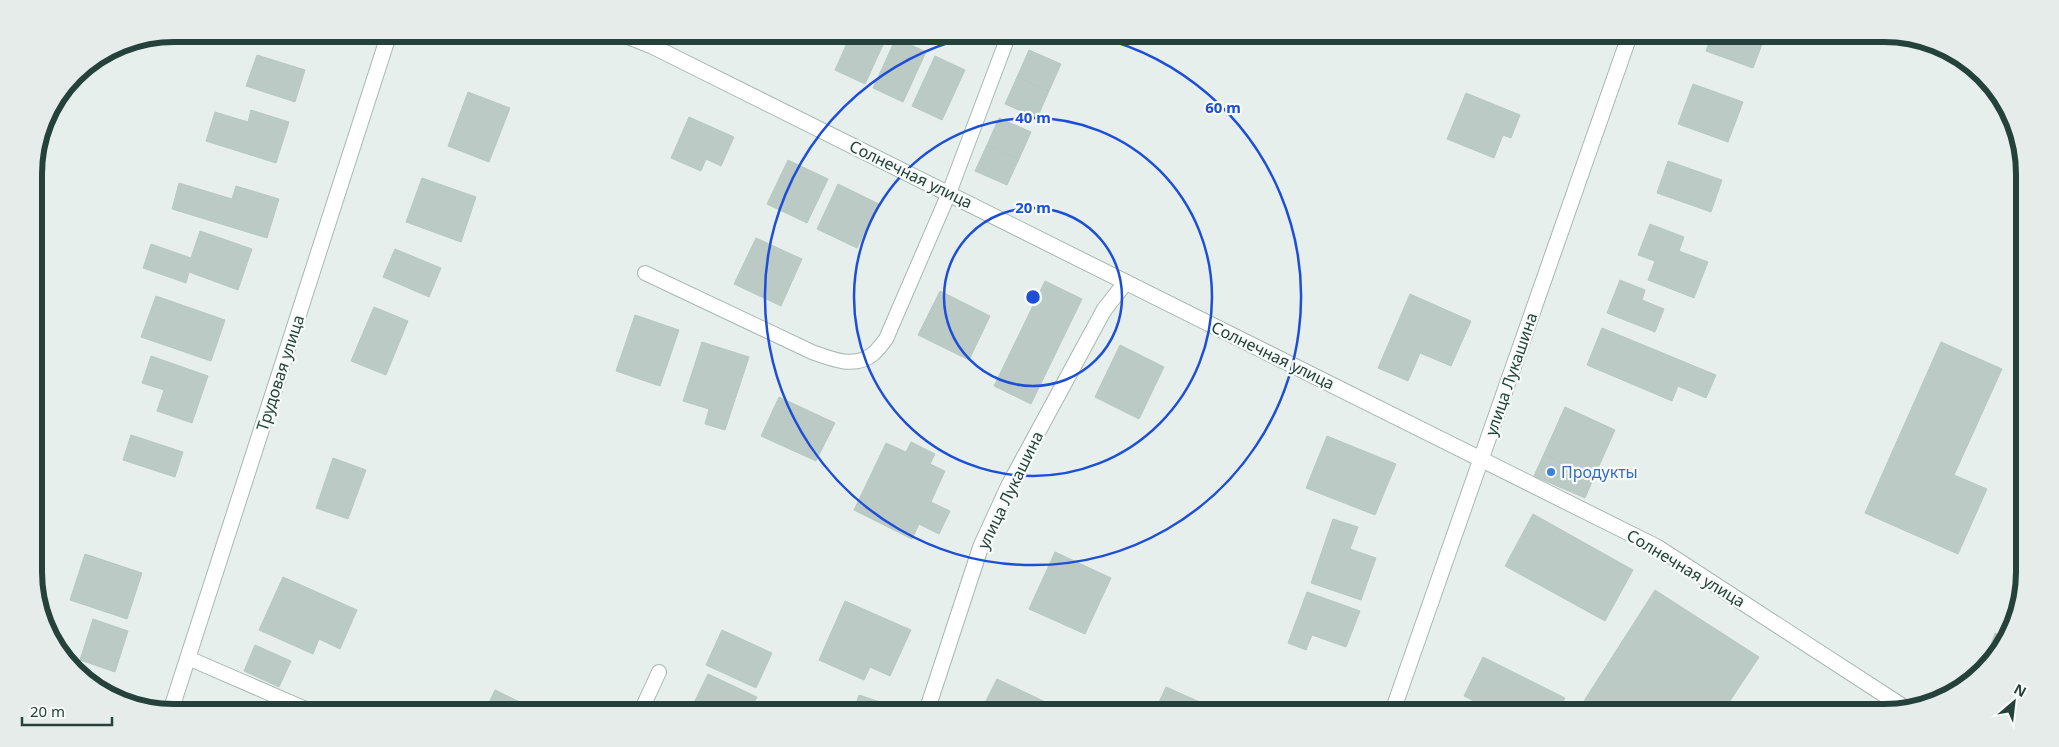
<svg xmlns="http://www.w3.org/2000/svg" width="2059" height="747" viewBox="0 0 2059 747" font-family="'Noto Sans',sans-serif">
<rect width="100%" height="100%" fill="#e6efeb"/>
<path fill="#bbcac4" stroke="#b8c9c2" d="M 851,34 L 888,34 L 865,84 L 835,70 Z
M 1712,34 L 1749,34 L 1764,39 L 1753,68 L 1706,51 Z
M 896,38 L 926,52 L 903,102 L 873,88 Z
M 1029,50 L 1061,64 L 1049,91 L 1017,77 Z
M 257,55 L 305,70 L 295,102 L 246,86 Z
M 935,56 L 965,70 L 942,120 L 912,106 Z
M 1017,77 L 1049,91 L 1037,118 L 1005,104 Z
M 1693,84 L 1743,102 L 1728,142 L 1678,124 Z
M 468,92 L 510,108 L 489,162 L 448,146 Z
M 1466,93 L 1520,115 L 1511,138 L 1503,135 L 1494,158 L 1447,139 Z
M 251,110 L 289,122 L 276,163 L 206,141 L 215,112 L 248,122 Z
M 689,117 L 734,137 L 721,166 L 706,159 L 701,171 L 671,158 Z
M 999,118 L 1031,132 L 1019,159 L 987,145 Z
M 987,145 L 1019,159 L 1007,185 L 975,171 Z
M 788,160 L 828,179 L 807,223 L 767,204 Z
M 1668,161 L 1722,180 L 1711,212 L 1657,193 Z
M 422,178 L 476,197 L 461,242 L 406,222 Z
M 179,183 L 232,199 L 236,186 L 279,199 L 267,238 L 172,209 Z
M 838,184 L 879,204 L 857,248 L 817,229 Z
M 1650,224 L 1684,237 L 1679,251 L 1708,262 L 1694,298 L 1648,280 L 1655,261 L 1638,255 Z
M 200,231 L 252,249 L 238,290 L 189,272 L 186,283 L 143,268 L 151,244 L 191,258 Z
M 756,238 L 802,259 L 781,306 L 734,284 Z
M 395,249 L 441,268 L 429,297 L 383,277 Z
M 1620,280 L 1645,290 L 1642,300 L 1664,309 L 1655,332 L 1607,313 Z
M 1045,281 L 1082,299 L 1031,404 L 994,386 Z
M 940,291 L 990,316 L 969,360 L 918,335 Z
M 1410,294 L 1471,321 L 1451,366 L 1420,353 L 1408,381 L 1378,368 Z
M 156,296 L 225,320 L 211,361 L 141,337 Z
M 374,307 L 408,321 L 386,375 L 351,361 Z
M 635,315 L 679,330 L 660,386 L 616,371 Z
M 1602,328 L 1716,375 L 1706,398 L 1678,386 L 1672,401 L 1587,365 Z
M 702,342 L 749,357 L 725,430 L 705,424 L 709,409 L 683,401 Z
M 1941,342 L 2002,369 L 1954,475 L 1987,489 L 1958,554 L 1865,513 Z
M 1120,345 L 1164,367 L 1139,419 L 1095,397 Z
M 151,356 L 208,376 L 192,423 L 157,411 L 164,390 L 142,383 Z
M 779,397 L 835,423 L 816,461 L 761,436 Z
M 1565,407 L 1615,430 L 1594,477 L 1544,454 Z
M 131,435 L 183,452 L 175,477 L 123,460 Z
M 1327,436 L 1396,464 L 1375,515 L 1306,488 Z
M 911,442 L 935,454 L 930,464 L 945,471 L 931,502 L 950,511 L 939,534 L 919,524 L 912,539 L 854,510 L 886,443 L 906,452 Z
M 1544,454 L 1594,477 L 1585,498 L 1534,476 Z
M 333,458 L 366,470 L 348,519 L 316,508 Z
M 1533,514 L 1633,570 L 1605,621 L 1505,566 Z
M 1333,519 L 1358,527 L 1350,549 L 1376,558 L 1361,600 L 1311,583 Z
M 1055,552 L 1111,578 L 1085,634 L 1029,609 Z
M 85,554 L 142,573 L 127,619 L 70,600 Z
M 283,577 L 357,610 L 340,649 L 319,639 L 313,654 L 259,630 Z
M 1655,590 L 1759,657 L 1722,713 L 1665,713 L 1649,702 L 1641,713 L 1603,713 L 1584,701 Z
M 1307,592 L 1360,611 L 1346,647 L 1312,635 L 1306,650 L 1288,643 Z
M 845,601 L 911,630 L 890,676 L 870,667 L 864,680 L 819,660 Z
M 93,619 L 128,631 L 115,672 L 80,660 Z
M 722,630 L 772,653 L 756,688 L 706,665 Z
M 1995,633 L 2004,637 L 1984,665 Z
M 255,645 L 291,661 L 279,687 L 244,671 Z
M 1483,657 L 1565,698 L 1557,713 L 1529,713 L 1511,704 L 1507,713 L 1498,713 L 1464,696 Z
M 708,674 L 757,697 L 749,713 L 699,713 L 691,709 Z
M 997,679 L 1060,709 L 1058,713 L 980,713 Z
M 1166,687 L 1211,707 L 1208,713 L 1154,713 Z
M 495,690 L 526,705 L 522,713 L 484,713 Z
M 859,695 L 889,705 L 886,713 L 853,713 Z"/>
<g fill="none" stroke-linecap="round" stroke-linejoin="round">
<defs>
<path id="service" d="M 645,273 L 812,352 C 831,359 855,369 873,354 C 878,350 882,344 886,339 L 949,193 L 1009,34
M 188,658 L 315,713
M 640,713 L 659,672"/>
<path id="minor" d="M 622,34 L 652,46 L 1657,547 L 1905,708
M 170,713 L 389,34
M 926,713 L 981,546 L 1009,485 L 1104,310 L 1126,282
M 1392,713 L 1630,34"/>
</defs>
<use href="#service" stroke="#a8b8b2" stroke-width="16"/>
<use href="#minor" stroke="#a8b8b2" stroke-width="17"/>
<use href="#service" stroke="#fff" stroke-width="14"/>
<use href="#minor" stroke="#fff" stroke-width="15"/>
</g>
<g fill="none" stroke="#1d4ed8" stroke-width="2.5">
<circle cx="1033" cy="297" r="89"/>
<circle cx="1033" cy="297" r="179"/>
<path d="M1084 34A268 268 0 1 1 982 34"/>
</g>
<circle fill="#3f7fe0" stroke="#f7fbf9" stroke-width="2" cx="1551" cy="472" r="5"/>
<g text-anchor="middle" stroke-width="4.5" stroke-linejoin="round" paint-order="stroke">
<g font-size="16" fill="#24423a" stroke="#f7fbf9">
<text transform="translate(911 174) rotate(26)" y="6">Солнечная улица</text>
<text transform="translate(1273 355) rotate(26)" y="6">Солнечная улица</text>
<text transform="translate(280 373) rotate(-72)" y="6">Трудовая улица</text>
<text transform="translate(1511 374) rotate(-71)" y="6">улица Лукашина</text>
<text transform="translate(1010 490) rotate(-64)" y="6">улица Лукашина</text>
<text transform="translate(1686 568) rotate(31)" y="6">Солнечная улица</text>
</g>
<g font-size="16" fill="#366cbe" stroke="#f7fbf9" text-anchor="start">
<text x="1561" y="478">Продукты</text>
</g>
</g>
<path d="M0 0H2059V747H0ZM174 42H1884A132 132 0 0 1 2016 174V572A132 132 0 0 1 1884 704H174A132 132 0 0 1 42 572V174A132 132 0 0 1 174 42Z" fill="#e6ecea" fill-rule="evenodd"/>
<path fill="none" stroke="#24423a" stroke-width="6" d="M174 42H1884A132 132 0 0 1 2016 174V572A132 132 0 0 1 1884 704H174A132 132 0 0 1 42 572V174A132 132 0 0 1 174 42Z"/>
<circle cx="1033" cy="297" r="8" fill="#1d4ed8" stroke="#f7fbf9" stroke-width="2.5"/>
<g font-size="15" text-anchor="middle" font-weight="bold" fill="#1d4ed8" stroke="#f7fbf9" stroke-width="4.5" stroke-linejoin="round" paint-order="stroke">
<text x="1223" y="113">60 m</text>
<text x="1033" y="123">40 m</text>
<text x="1033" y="213">20 m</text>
</g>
<g transform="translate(2014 702) rotate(28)" stroke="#f7fbf9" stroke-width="4" paint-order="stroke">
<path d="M0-4L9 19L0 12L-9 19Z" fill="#24423a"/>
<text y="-8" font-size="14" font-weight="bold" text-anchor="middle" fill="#24423a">N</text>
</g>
<path d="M22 717v8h90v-8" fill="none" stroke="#24423a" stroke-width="2.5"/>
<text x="30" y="717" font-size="15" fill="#24423a" stroke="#f7fbf9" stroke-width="4" paint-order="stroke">20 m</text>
</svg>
